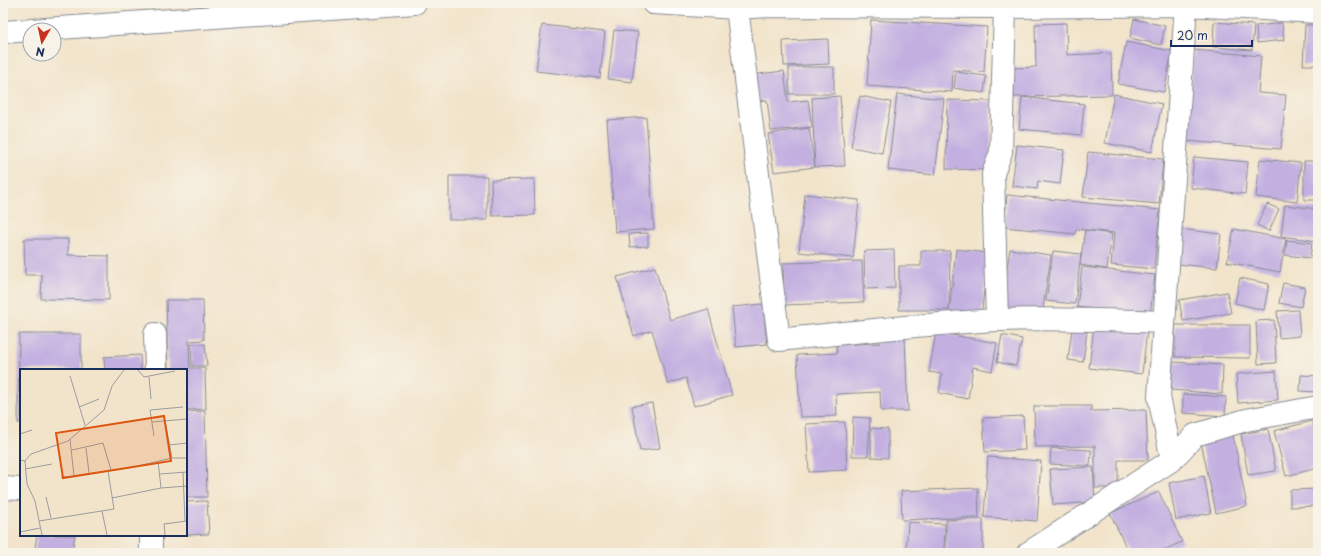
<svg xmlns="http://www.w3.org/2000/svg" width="1321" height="556" viewBox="0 0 1321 556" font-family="'Playpen Sans',sans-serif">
<rect width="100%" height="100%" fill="#f7f3e8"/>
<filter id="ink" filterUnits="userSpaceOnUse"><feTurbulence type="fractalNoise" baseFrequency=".025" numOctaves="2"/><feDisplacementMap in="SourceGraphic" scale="8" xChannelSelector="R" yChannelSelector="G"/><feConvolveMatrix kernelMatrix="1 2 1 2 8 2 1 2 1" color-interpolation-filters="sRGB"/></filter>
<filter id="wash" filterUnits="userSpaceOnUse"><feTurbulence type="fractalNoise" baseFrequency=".012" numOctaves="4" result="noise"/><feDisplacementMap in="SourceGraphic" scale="16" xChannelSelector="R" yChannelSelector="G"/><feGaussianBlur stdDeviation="0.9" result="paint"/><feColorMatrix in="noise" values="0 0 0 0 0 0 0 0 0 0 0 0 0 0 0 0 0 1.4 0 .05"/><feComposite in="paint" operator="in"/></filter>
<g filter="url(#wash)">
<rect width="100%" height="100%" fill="#f2e4cb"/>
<g id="blocks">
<path fill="#c3b0e1" d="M 1134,19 L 1165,26 L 1161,45 L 1130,38 Z
M 871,20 L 987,27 L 984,72 L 953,70 L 952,92 L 867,86 Z
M 1214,22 L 1254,25 L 1252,50 L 1213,47 Z
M 1066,23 L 1067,55 L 1111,53 L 1112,95 L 1014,97 L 1014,68 L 1036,67 L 1035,24 Z
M 1282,23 L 1284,40 L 1257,43 L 1256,26 Z
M 542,25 L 605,32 L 600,78 L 536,71 Z
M 1305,25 L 1318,25 L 1318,65 L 1303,65 Z
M 614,30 L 638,32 L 632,82 L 608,79 Z
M 828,39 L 829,64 L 784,66 L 783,41 Z
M 1126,42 L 1172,51 L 1164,92 L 1118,84 Z
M 1194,50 L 1261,56 L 1258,93 L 1286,95 L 1281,149 L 1186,141 Z
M 789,67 L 834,67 L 834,94 L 789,94 Z
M 784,71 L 788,102 L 808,100 L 812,127 L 771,131 L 767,100 L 754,101 L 750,75 Z
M 956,72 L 986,76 L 984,93 L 954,88 Z
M 897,94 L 944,99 L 935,175 L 888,170 Z
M 1114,94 L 1162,104 L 1152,152 L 1105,143 Z
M 840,96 L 845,166 L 815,167 L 812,98 Z
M 860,96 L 891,102 L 882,153 L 851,147 Z
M 1022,97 L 1084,104 L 1081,135 L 1019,129 Z
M 947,100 L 992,101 L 990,170 L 946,169 Z
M 646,117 L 654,229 L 615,232 L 607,120 Z
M 809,128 L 815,167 L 774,172 L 768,134 Z
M 1017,145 L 1064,150 L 1060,184 L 1038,181 L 1037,189 L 1012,186 Z
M 1088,152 L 1163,159 L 1159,204 L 1083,197 Z
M 1194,157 L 1248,162 L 1245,194 L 1191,188 Z
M 1260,159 L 1301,163 L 1297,202 L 1256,197 Z
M 1304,161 L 1318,161 L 1318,200 L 1304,200 Z
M 449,176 L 487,176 L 487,220 L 449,220 Z
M 534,179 L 535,215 L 492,216 L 491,180 Z
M 805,194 L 859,200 L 853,258 L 799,252 Z
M 1007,195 L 1160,210 L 1154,269 L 1111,265 L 1114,233 L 1076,229 L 1075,234 L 1004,227 Z
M 1267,204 L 1279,209 L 1269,231 L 1257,225 Z
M 1285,205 L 1318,209 L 1316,241 L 1281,236 Z
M 1181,229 L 1221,234 L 1217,268 L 1177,264 Z
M 1234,229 L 1286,239 L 1280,272 L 1227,262 Z
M 1085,230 L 1112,234 L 1107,269 L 1080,265 Z
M 648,233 L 648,246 L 630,247 L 629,234 Z
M 24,239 L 68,239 L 68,255 L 109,256 L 109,300 L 41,299 L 42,275 L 25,275 Z
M 1287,240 L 1312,243 L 1310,258 L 1285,255 Z
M 956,249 L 988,253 L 981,318 L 949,314 Z
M 1010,249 L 1051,255 L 1042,315 L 1001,309 Z
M 894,250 L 895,288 L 865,289 L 864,251 Z
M 921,251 L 950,251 L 949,310 L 899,310 L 899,266 L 921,266 Z
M 1053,251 L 1081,254 L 1075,304 L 1046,301 Z
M 862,261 L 864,302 L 784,305 L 783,263 Z
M 655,267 L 670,320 L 708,309 L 732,395 L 694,406 L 686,378 L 668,384 L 652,330 L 634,336 L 617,277 Z
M 1082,267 L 1155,275 L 1150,315 L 1077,307 Z
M 1240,278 L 1269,284 L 1264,310 L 1235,303 Z
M 1283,283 L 1305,287 L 1301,307 L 1279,303 Z
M 1227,292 L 1231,313 L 1183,321 L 1179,300 Z
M 166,300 L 203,300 L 204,340 L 189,341 L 190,368 L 205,368 L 206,409 L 186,410 L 186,370 L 168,370 Z
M 763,304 L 767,344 L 736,347 L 732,307 Z
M 1298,310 L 1300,336 L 1279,338 L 1277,311 Z
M 1274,320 L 1276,363 L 1258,364 L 1256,321 Z
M 1094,325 L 1147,331 L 1142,374 L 1089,368 Z
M 1175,325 L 1250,325 L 1250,358 L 1175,357 Z
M 1072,329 L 1087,331 L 1083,362 L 1068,360 Z
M 936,332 L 997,343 L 992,371 L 973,367 L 968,399 L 939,393 L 942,374 L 929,372 Z
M 19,334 L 81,334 L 81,370 L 21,370 L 21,423 L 18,423 Z
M 1002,335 L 1022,339 L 1016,366 L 997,362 Z
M 905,339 L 908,411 L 881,411 L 880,392 L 836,394 L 837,416 L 800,417 L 797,355 L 837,353 L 836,345 L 880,343 L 880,340 Z
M 191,344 L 205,344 L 207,366 L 192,366 Z
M 140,355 L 141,370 L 105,370 L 104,357 Z
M 1173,362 L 1223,365 L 1222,394 L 1171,390 Z
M 1276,371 L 1278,400 L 1238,403 L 1236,374 Z
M 1301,375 L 1318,376 L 1318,392 L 1300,391 Z
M 1183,394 L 1226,397 L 1225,416 L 1183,413 Z
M 652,403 L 660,448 L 640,451 L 632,406 Z
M 1034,406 L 1091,406 L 1091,411 L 1146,410 L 1148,460 L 1118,460 L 1118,488 L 1095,488 L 1095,446 L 1035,447 Z
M 205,411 L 207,497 L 186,497 L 186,412 Z
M 1023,416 L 1025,450 L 985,452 L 983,418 Z
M 853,417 L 870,418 L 868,456 L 852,456 Z
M 1312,421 L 1318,444 L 1318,468 L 1286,476 L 1274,431 Z
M 845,422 L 847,470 L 809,472 L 806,424 Z
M 871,428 L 888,429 L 888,458 L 871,457 Z
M 1268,429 L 1276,471 L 1248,475 L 1241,434 Z
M 1233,435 L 1247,506 L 1216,513 L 1201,442 Z
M 1051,448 L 1091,450 L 1090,466 L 1050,464 Z
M 988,457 L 1041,461 L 1037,521 L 984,517 Z
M 1093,467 L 1095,502 L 1053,505 L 1050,469 Z
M 1204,476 L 1211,513 L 1176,520 L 1169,483 Z
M 978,488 L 979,517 L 902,520 L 901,491 Z
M 1318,489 L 1318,506 L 1290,507 L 1290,490 Z
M 1159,492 L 1182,542 L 1163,550 L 1165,553 L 1129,553 L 1110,513 Z
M 207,501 L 209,534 L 186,535 L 186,502 Z
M 983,519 L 983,553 L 946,553 L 946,520 Z
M 908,522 L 945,524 L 944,553 L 906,553 Z
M 37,535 L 75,535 L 72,553 L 34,553 Z"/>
</g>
</g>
<g filter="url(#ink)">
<use href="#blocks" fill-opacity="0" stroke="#868a94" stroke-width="1"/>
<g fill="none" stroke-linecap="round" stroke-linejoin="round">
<defs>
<path id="minor" d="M 653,3 L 737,8 L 770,6 L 1005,7 L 1186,5 L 1159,397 L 1172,460
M 1186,5 L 1318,12
M 737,8 L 779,340 C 851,332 924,324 997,320 C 1053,318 1108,320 1164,322
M 3,32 L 415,3
M 997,320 L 993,174 L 1001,152 L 1005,7
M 155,334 L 156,370
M 3,488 L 21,489
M 151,553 L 151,535
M 1028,553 L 1172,460 L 1195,435 L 1246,420 L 1318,407"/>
</defs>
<use href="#minor" stroke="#868a94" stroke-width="24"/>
<use href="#minor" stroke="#fff" stroke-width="22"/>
</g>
</g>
<g transform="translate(20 369)">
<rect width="167" height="167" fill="#f2e4cb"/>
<path fill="none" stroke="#9c9c9f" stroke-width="1" d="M 118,1 L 124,8 L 155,2M 50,7 L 65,56M 129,8 L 131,30M 59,38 L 79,30M 132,53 L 167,50M 0,65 L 12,61M 134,67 L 130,41 L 163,38M 50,70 L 54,107 L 109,99 L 152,89 L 145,52M 149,76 L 167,74M 66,79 L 69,104M 52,81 L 83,74 L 91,101M 152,89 L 167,89M 0,91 L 5,92 L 7,115 L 15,132 L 22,166M 5,92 L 11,85 L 48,72 L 84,41 L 92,17 L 104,1M 138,92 L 141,119M 5,100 L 32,95M 163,103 L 165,152M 140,105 L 167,103M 41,108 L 54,107M 26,128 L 31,149M 92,129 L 141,119 L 167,117M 82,142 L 87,166M 19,152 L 94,140 L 88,102M 0,163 L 20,159M 145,166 L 144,155 L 167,152"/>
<path fill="#de5710" fill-opacity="0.15" stroke="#de5710" stroke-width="2" d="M 144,47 L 151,92 L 43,109 L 36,64 Z"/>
<rect width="167" height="167" fill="none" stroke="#1b2f5e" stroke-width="2"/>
</g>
<rect width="1321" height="556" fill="none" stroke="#f7f3e8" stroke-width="16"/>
<g transform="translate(42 42) rotate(189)"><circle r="19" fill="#f7f3e8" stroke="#9fa5b1"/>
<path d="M0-3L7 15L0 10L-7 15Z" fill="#c8321e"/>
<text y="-6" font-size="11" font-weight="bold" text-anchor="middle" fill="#1b2f5e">N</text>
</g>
<path d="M1171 40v6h81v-6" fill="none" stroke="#1b2f5e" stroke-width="2"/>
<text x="1177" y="40" font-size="12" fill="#1b2f5e" stroke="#f7f3e8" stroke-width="3" paint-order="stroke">20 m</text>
</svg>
